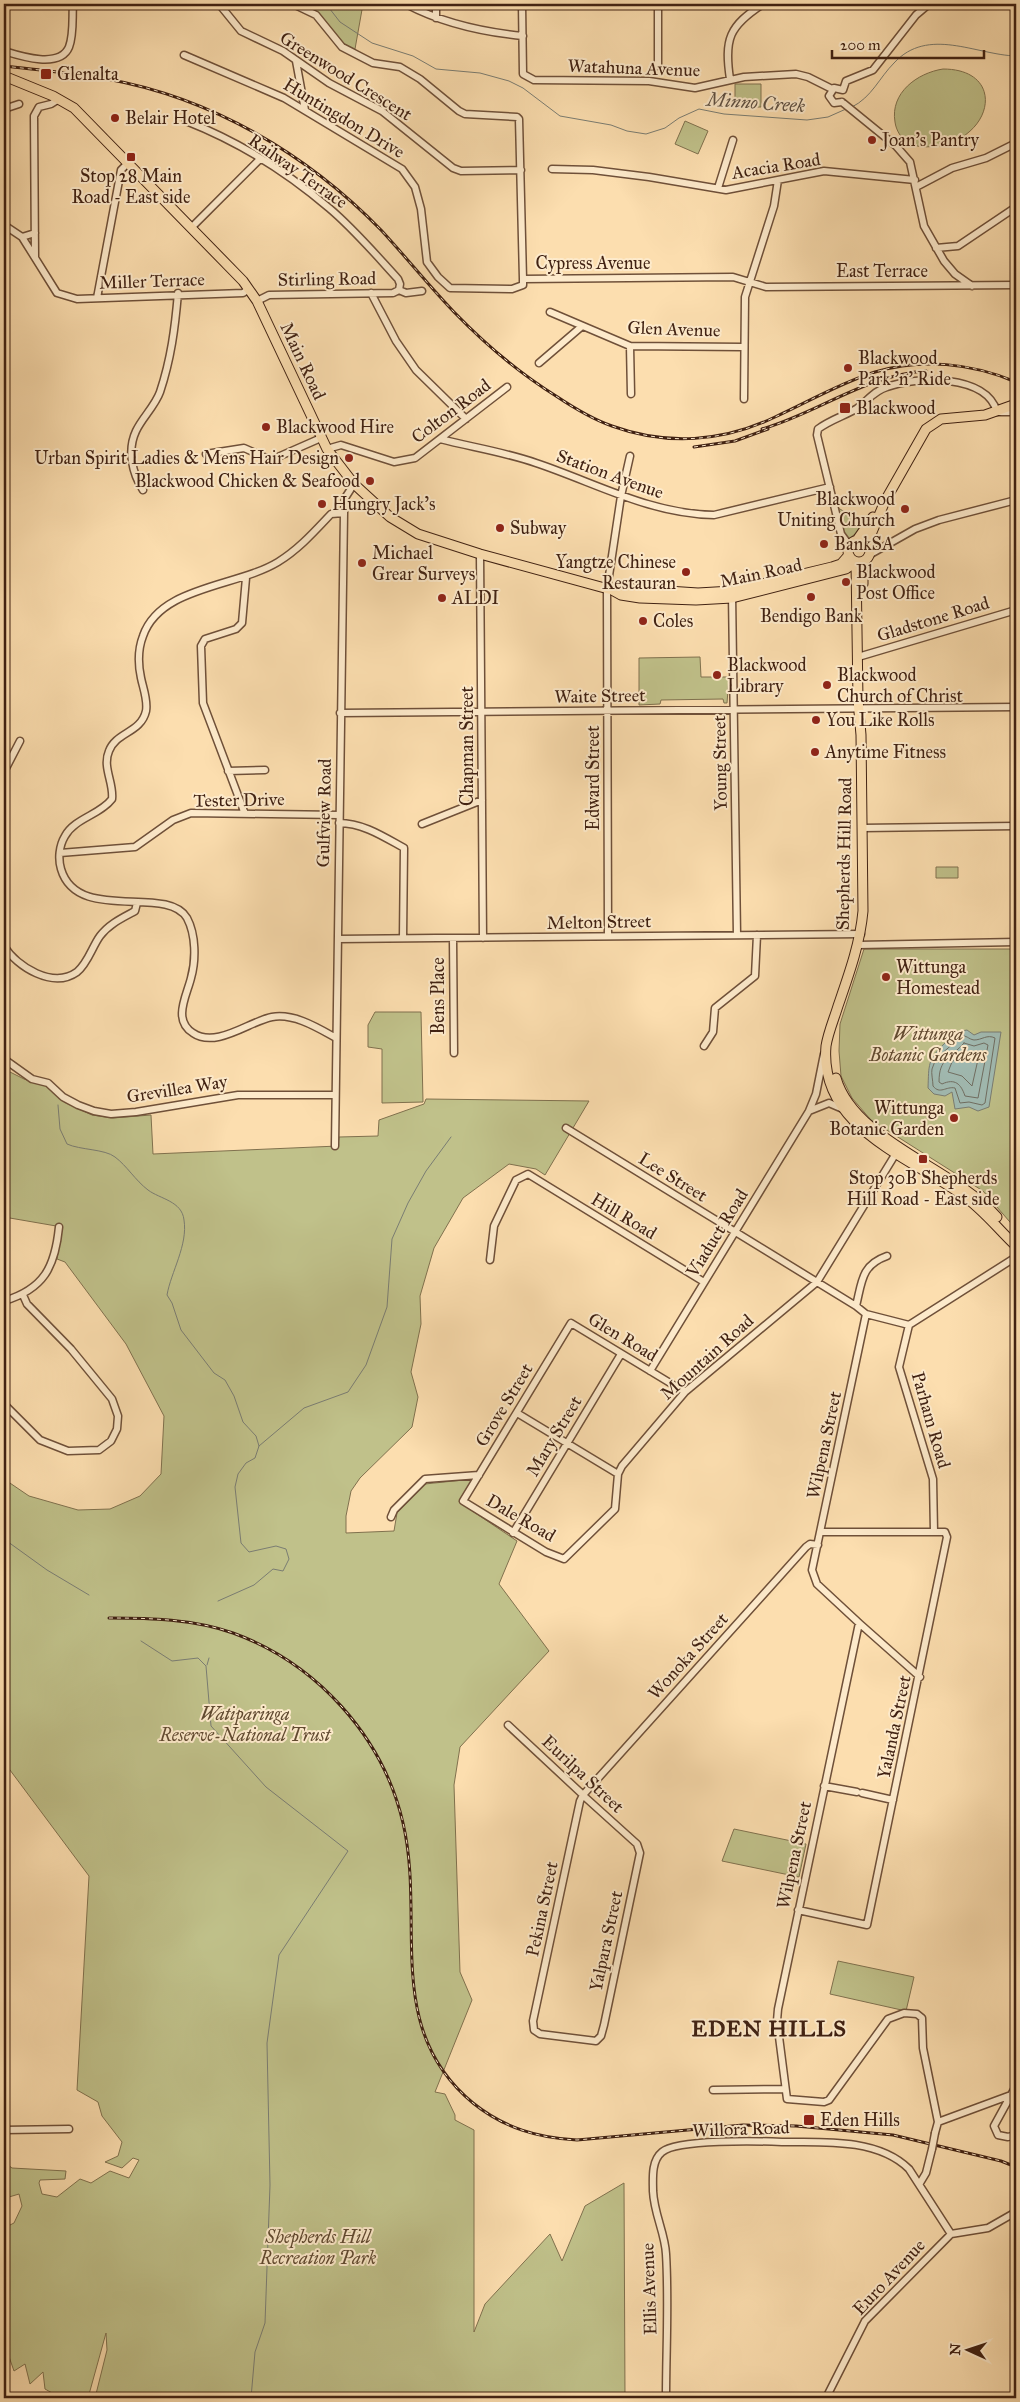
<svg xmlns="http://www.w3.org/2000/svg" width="1020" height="2402" viewBox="0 0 1020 2402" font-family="'IM FELL Great Primer',serif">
<rect width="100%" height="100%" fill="#fcdeaf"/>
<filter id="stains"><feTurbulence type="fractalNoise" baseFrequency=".004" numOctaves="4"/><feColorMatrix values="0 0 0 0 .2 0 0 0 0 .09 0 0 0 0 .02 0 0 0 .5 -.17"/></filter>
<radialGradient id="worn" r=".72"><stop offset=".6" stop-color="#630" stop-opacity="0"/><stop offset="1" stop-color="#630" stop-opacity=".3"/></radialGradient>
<path fill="#c0c18a" stroke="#80714e" d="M 303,4 L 363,4 L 355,49 L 341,42 L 317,12 Z
M 943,69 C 1005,69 995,135 939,146 C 929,147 918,148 909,143 C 901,139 896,130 895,122 C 890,93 917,73 943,69 Z
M 735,84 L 761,84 L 761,107 L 735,107 Z
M 685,121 L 708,131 L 698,154 L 675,144 Z
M 838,508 L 867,524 L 849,539 L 847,540 L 843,534 Z
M 700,657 L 701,677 L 729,677 L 727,703 L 724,703 L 723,699 L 661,700 L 660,704 L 639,705 L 639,658 Z
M 936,867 L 958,867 L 958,878 L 936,878 Z
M 864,949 L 1016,949 L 1016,1229 L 983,1191 L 871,1120 L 852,1098 L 841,1076 L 839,1051 L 840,1024 Z
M 375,1012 L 421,1012 L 423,1102 L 382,1103 L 382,1049 L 368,1047 L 368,1025 Z
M 4,1069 L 24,1079 L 46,1086 L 64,1102 L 92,1115 L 113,1118 L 151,1115 L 153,1154 L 338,1146 L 339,1137 L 378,1136 L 379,1120 L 424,1104 L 426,1099 L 589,1101 L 545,1175 L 536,1169 L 509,1164 L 463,1198 L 434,1248 L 420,1296 L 421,1324 L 411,1372 L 418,1397 L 412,1427 L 360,1478 L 351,1491 L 346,1516 L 346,1533 L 394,1531 L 397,1513 L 425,1484 L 473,1479 L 459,1502 L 517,1541 L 499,1584 L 549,1651 L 460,1747 L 454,1785 L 460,1972 L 472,2000 L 435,2092 L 445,2094 L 455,2115 L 455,2120 L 474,2130 L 474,2332 L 485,2304 L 550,2234 L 562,2261 L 585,2206 L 624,2183 L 625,2398 L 95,2398 L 107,2350 L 106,2333 L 88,2398 L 61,2398 L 45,2389 L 43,2372 L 30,2384 L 25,2364 L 14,2371 L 7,2351 L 4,2357 L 4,2228 L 14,2223 L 22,2206 L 19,2194 L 9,2197 L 8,2209 L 4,2216 L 4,2162 L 12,2168 L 66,2171 L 65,2179 L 40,2180 L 39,2183 L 42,2194 L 57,2197 L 80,2179 L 91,2183 L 110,2171 L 129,2178 L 139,2160 L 133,2158 L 122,2168 L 105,2162 L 118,2156 L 122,2142 L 102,2116 L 98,2102 L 77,2090 L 89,1876 L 4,1762 L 4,1479 L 29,1496 L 78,1510 L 110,1509 L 140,1496 L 161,1474 L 164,1416 L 126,1344 L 65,1262 L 57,1259 L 62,1227 L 4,1217 Z
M 734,1829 L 806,1844 L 799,1877 L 722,1861 Z
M 838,1961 L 914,1977 L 906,2011 L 830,1994 Z"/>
<path fill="#a1bbb3" stroke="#7a7d73" d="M 967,1030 L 974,1035 L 981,1032 L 1001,1032 L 989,1107 L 978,1111 L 969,1107 L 955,1109 L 952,1092 L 945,1096 L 934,1094 L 928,1088 C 929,1065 927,1060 945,1043 L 950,1043 L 957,1032 Z"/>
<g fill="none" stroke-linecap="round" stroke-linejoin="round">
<path stroke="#706e62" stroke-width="1" d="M 961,1036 C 967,1035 968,1039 974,1040 C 982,1040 987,1034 995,1038 L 985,1103 L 982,1105 L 969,1102 L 960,1103 L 955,1088 C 946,1086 940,1095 933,1086 C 933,1081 931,1073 932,1069 C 936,1054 952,1047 961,1036 Z
M 964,1043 L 974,1046 L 984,1043 L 988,1045 L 978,1098 L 965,1096 C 961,1084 955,1078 942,1084 L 939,1082 C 939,1058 950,1059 964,1043 Z
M 966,1053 L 979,1055 L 972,1086 L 962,1076 L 948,1072 L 952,1062 Z"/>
<path stroke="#7a7d73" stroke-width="1" d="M 326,4 L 340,22 L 372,43 L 413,56 L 436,69 L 480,73 L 509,81 L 523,88 L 560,116 L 611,125 L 627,131 L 646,134 L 665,128 L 679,118 L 699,109 L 724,114 L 807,120 L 828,117 L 846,109
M 852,107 C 872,97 879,78 894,63 C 928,26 976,55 1016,56
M 58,1105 L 60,1129 L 67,1144 C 80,1150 105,1149 115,1157 C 127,1166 135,1180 148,1190 C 160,1199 182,1201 184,1220 C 188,1245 171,1272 167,1295 L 172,1303 L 181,1330 L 214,1373 L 225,1380 L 234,1396 L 243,1422 L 256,1436 L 259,1446 L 255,1458 L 246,1463 L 238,1474 L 235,1487 L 241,1543 L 249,1552 L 276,1546 L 286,1549 L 289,1559 L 283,1571 L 273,1569 L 254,1585 L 218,1601
M 259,1446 L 304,1408 L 348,1392 L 366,1365 L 387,1307 L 392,1239 L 408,1203 L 426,1171 L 451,1137
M 4,1539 L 47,1570 L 89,1595
M 141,1641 L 172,1661 L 198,1658 L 206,1666 L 211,1726 L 266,1787 L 348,1851 L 279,1955 L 267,2043 L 270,2185 L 265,2323 L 255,2352 L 251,2398
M 207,1665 L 209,1658"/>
<defs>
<path id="minor" d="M 219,4 L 241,31 L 283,51 L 329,83 L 382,111 L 453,168 L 461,171 L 521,170
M 293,4 L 316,15 L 342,47 L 373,63 L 400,67 L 420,79 L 459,111 L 465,114 L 517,117 L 519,119 L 523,279
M 406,4 C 442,23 482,32 523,36
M 522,4 L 523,74 L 534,80 L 649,81 L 695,88 L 744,77 L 796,74 L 808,77 L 832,89
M 436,18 L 436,4
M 4,51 C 20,56 60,69 69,47 C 74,34 72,17 73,4
M 184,55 L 284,98 L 402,169 L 415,187 L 421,209 L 427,262 L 438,277 L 450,288 L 512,289 L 523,285 L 523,279 L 733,277 L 766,287 L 1016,285
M 296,61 L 305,110
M 658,66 L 658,4
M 730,79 C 724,39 729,26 763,4
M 843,90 L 846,81 L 873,70 L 916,15 L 929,4
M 842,102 L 896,146 L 910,162 L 924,226 L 944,261 L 955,274 L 972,286
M 842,102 L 834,103 L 829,96 L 834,88 L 843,90
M 4,109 L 19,104
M 186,121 C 237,141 287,172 329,208 C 354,229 376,255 398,279 L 400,284 L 399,290
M 552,169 L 593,170 L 649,177 L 726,190 L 824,171 L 915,180
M 916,187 L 952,168 L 986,158 L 1016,143
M 718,188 L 733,140
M 4,225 L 22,237 L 35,233
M 192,227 L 260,159
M 22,237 L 57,293 L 77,299 L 243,293 L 249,289
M 936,248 L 958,246 L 1016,207
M 35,257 L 34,116 L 39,107 L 51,104 L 59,99
M 399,290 L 406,293 L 422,291
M 371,293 L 396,341 L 416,370 L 466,419
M 97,298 L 121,170 L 128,163
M 257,301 L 269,295 L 393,293 L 399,290
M 550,312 L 630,346 L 743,347
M 630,346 L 631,394
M 539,363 L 581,327
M 744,399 L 745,297 L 774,206 L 778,180
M 440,439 C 471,447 505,452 536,463 C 596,483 650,514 714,515 L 830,487
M 327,449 L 341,445 L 394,462 L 415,458 L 507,387
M 206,454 L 244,448 L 271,460 L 321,438
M 143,490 C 132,473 127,450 136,431 C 142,418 155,406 160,392 C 171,359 175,328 178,293
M 849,545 L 841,534 L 817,435 L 818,429 C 830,420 844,416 856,409 C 867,402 873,391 887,387 C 916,376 987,374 997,412 L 1016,412
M 480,554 L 483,938
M 869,555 L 915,529 L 939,520 L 1016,500
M 732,594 L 737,935
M 858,657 L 1016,610
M 340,713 L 1016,707
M 228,771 L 265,770
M 4,772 L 20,741
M 245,814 L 203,703 L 201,646 L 205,639 L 236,629 L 242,623 L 246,578
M 339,823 C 363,823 384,837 404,848 L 403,938
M 422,824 L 482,800
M 862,828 L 1016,826
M 60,853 L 135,847 L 173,820 L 191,813 L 339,815
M 608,936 L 607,589 L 621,496 L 630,456
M 453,938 L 454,1053
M 338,939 L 861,934
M 858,945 L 1016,942
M 4,946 C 17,967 53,989 77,972 C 88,963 92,947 100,936 C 109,924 122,918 135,911 L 137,903
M 336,1038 C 318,1028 294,1013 272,1017 C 250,1021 216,1049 193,1033 C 172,1020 187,995 191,978 C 196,960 196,935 187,918 C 167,884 77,924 61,869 C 58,859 59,846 65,836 C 75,818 100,815 112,799 C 114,783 102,767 109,751 C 116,732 141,733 146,711 C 148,700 143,688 141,678 C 138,664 138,649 143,636 C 160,586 237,587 278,562 C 299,549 314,532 331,514 L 344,513
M 704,1046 L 713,1032 L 715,1008 L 755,976 L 757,935
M 4,1059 L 32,1079 L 48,1083 L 63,1097 L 78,1105 L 94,1111 L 111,1114 L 136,1112 L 238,1095 L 335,1095
M 809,1111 L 829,1103 L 843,1109
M 566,1128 L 856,1306 L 866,1314 L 812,1570 L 817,1584 L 859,1623 L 778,2009 L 777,2021 L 787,2099 L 824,2102 L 829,2100 L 888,2019 L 904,2013 L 917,2014 L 922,2018 L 923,2048 L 938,2122
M 335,1146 L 344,513 L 345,498 L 354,484
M 490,1260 L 494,1226 L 516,1180 L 528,1174 L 704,1282
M 4,1301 C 44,1289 55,1267 59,1227
M 856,1306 C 862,1282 861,1265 887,1256
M 866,1314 L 909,1325
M 650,1371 L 809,1111 L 816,1094 L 824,1054
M 685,1392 L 571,1323 L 463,1501 L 546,1552 L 564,1559 L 615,1509 L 618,1474 L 622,1466 L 685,1392 L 817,1282 L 898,1150
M 4,1404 L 40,1440 L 68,1451 L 99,1450 L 111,1441 L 117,1429 L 118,1416 L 112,1399 L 71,1349 L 27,1304 L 23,1295
M 517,1413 L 618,1474
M 391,1517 L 394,1510 L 425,1479 L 479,1475
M 934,1532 L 933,1479 L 899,1367 L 909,1325 L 1016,1257
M 513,1533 L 621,1354
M 859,1623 L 920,1677
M 508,1725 L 581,1793 L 586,1798 L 637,1844 L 640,1853 L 604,2025 L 601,2036 L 596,2041 L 540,2034 L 534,2030 L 533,2021 L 580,1801 L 583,1795 L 806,1547 L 810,1544 L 818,1545
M 824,1786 L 857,1792
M 862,1793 L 893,1800
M 798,1910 L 867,1925 L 947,1537 L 945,1532 L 821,1532
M 713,2090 L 785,2089
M 1011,2095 L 994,2126 L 998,2135 L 1008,2137 L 1016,2135
M 4,2130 L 69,2129
M 935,2133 L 938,2122 L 1011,2095 L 1016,2086
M 920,2183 L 926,2173 L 932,2149
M 666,2398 C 666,2350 669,2302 666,2254 C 665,2233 654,2214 653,2191 C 653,2179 651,2161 662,2152 C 677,2139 759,2141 782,2142 C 822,2142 878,2138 909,2169 L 951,2234 L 988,2228 L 1016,2212
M 826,2398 L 865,2321 L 951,2234"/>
<path id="major" d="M 4,76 L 53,96 L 74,108 L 243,281 L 257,301 L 327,449 L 354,484 L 390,517 L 418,534 L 480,554 L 612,590 L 621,595 L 640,598 L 696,600 L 732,598 L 846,569 L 855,562
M848 551a11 11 0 1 1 22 0a11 11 0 1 1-22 0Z
M 857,540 L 873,517
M 867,544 L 885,501 L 926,429 L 941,419 L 985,415 L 1016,404
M 856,562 L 858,700 L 861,735 L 863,911 C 860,944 849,974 838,1006 C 834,1019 828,1033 826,1046 C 819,1127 908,1156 961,1194 C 983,1209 997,1228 1016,1246
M 863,562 L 863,584
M 612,590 L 622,588 L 698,593 L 732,591 L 832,567 L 841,564 L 848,556
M 836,1078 C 854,1141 954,1168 997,1217"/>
</defs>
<use href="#minor" stroke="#6f5039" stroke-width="9"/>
<use href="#major" stroke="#402112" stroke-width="11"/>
<use href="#minor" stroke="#fdeacb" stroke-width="6"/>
<use href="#major" stroke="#fcdeaf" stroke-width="9"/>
<defs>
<path id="rail" d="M 4,66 C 38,70 73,73 107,79 C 212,98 307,154 381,230 C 406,257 429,286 454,312 C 485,344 519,373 556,396 C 574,408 592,419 612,426 C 667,446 723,442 775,417 C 808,402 840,383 875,372 C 922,358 971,363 1016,382
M 762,429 C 818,413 865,375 926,371
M 694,447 L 735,441 L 768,429
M 109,1618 C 150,1618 193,1619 233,1633 C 316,1663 383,1736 403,1823 C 426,1921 382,2028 473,2103 C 504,2128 538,2138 577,2140 L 743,2125 L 796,2126 L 893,2135 L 1001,2161 L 1016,2167"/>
</defs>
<use href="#rail" stroke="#402112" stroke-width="3"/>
<use href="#rail" stroke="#fdeacb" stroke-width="1" stroke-dasharray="4" stroke-linecap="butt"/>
<defs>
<path id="minor-bridge" d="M 932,2149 L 935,2133"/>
</defs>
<use href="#minor-bridge" stroke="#6f5039" stroke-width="9" stroke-linecap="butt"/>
<use href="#minor-bridge" stroke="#fdeacb" stroke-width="6"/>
</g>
<g fill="#8f2418" stroke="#fdeacb" stroke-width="2">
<rect x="40" y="68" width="12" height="12" rx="2.5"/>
<circle cx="115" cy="118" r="5"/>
<circle cx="872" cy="140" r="5"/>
<rect x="126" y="152" width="10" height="10" rx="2.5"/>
<circle cx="848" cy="368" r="5"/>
<rect x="839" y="402" width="12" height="12" rx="2.5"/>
<circle cx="266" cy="427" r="5"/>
<circle cx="349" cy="458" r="5"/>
<circle cx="370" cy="481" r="5"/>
<circle cx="322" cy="504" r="5"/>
<circle cx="905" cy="509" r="5"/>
<circle cx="500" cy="528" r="5"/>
<circle cx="824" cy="544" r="5"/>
<circle cx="362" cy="563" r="5"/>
<circle cx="686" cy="572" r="5"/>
<circle cx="846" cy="582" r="5"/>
<circle cx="811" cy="597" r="5"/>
<circle cx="442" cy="598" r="5"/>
<circle cx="643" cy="621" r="5"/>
<circle cx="717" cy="675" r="5"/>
<circle cx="827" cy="685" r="5"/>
<circle cx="816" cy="720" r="5"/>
<circle cx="815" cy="752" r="5"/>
<circle cx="886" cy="977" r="5"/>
<circle cx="954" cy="1118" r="5"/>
<rect x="918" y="1154" width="10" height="10" rx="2.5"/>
<rect x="803" y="2114" width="12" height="12" rx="2.5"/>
</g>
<g text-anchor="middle" stroke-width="4" stroke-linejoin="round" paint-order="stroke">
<g font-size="18" fill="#402112" stroke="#fdeacb">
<text transform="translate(634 68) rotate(2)" y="6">Watahuna Avenue</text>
<text transform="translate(346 76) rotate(32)" y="6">Greenwood Crescent</text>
<text transform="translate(344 118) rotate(31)" y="6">Huntingdon Drive</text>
<text transform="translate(776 166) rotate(-9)" y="6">Acacia Road</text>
<text transform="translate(298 171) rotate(35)" y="6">Railway Terrace</text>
<text x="593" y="269">Cypress Avenue</text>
<text x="882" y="277">East Terrace</text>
<text transform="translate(327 279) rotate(-1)" y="6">Stirling Road</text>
<text transform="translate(152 281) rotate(-2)" y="6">Miller Terrace</text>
<text transform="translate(674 329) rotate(2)" y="6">Glen Avenue</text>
<text transform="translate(303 361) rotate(65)" y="6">Main Road</text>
<text transform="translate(451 411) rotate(-37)" y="6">Colton Road</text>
<text transform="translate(610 474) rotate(20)" y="6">Station Avenue</text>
<text transform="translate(761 573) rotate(-12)" y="6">Main Road</text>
<text transform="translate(933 619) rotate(-17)" y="6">Gladstone Road</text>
<text transform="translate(600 696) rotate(-1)" y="6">Waite Street</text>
<text transform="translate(467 746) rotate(-90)" y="6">Chapman Street</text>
<text transform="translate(720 763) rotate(-91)" y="6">Young Street</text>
<text transform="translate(593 778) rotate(-90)" y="6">Edward Street</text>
<text transform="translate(239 800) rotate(-1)" y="6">Tester Drive</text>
<text transform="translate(324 813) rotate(-89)" y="6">Gulfview Road</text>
<text transform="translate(844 854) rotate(-89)" y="6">Shepherds Hill Road</text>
<text transform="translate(599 922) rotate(-1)" y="6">Melton Street</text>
<text transform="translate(438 996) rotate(-90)" y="6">Bens Place</text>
<text transform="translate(177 1089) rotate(-9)" y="6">Grevillea Way</text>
<text transform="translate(673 1177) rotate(32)" y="6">Lee Street</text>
<text transform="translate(624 1216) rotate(31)" y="6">Hill Road</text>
<text transform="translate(717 1233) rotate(-58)" y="6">Viaduct Road</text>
<text transform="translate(623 1337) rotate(31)" y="6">Glen Road</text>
<text transform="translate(707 1357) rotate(-42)" y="6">Mountain Road</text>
<text transform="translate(504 1405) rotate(-59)" y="6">Grove Street</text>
<text transform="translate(931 1420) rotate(74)" y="6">Parham Road</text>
<text transform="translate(554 1436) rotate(-59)" y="6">Mary Street</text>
<text transform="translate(824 1445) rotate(-78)" y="6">Wilpena Street</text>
<text transform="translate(521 1518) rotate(30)" y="6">Dale Road</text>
<text transform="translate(688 1656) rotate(-48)" y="6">Wonoka Street</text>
<text transform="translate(894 1727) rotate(-78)" y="6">Yalanda Street</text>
<text transform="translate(583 1774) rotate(43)" y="6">Eurilpa Street</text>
<text transform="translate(794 1855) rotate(-78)" y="6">Wilpena Street</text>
<text transform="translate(542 1909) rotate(-78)" y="6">Pekina Street</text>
<text transform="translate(606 1941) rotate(-78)" y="6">Yalpara Street</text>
<text transform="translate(741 2129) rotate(-2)" y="6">Willora Road</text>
<text transform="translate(889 2277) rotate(-47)" y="6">Euro Avenue</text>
<text transform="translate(649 2289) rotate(-92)" y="6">Ellis Avenue</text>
</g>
<g font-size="18" fill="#402112" stroke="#fdeacb" text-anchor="start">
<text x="57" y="80">Glenalta</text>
<text x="125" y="124">Belair Hotel</text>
<text x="882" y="146">Joan's Pantry</text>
<text x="131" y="182" text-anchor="middle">Stop 28 Main<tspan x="131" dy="21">Road - East side</tspan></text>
<text x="858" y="364">Blackwood<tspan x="858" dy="21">Park 'n' Ride</tspan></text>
<text x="856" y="414">Blackwood</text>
<text x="276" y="433">Blackwood Hire</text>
<text x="339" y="464" text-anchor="end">Urban Spirit Ladies &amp; Mens Hair Design</text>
<text x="360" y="487" text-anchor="end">Blackwood Chicken &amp; Seafood</text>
<text x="895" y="505" text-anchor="end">Blackwood<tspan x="895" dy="21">Uniting Church</tspan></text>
<text x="332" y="510">Hungry Jack's</text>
<text x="510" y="534">Subway</text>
<text x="834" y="550">BankSA</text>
<text x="372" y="559">Michael<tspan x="372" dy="21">Grear Surveys</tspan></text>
<text x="676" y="568" text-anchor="end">Yangtze Chinese<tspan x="676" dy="21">Restauran</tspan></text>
<text x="856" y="578">Blackwood<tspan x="856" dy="21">Post Office</tspan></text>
<text x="452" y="604">ALDI</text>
<text x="811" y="622" text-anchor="middle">Bendigo Bank</text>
<text x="653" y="627">Coles</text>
<text x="727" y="671">Blackwood<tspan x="727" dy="21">Library</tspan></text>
<text x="837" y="681">Blackwood<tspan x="837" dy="21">Church of Christ</tspan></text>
<text x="826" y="726">You Like Rolls</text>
<text x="825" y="758">Anytime Fitness</text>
<text x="896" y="973">Wittunga<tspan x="896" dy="21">Homestead</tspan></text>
<text x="944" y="1114" text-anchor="end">Wittunga<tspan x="944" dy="21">Botanic Garden</tspan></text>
<text x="923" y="1184" text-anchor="middle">Stop 30B Shepherds<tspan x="923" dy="21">Hill Road - East side</tspan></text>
<text x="820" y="2126">Eden Hills</text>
</g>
<g font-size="18" font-style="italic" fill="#604930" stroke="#fdeacb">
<text x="928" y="1040">Wittunga<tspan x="928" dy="21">Botanic Gardens</tspan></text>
<text x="245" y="1720">Watiparinga<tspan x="245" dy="21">Reserve-National Trust</tspan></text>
<text x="318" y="2243">Shepherds Hill<tspan x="318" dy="21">Recreation Park</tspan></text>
</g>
<g font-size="19" font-style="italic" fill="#5d4f42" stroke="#fdeacb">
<text transform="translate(756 102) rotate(4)" y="7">Minno Creek</text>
</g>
<g font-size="22" font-weight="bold" letter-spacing="1" fill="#402112" stroke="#fdeacb">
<text x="769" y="2036">EDEN HILLS</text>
</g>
</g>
<rect width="1020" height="2402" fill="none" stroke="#fcdeaf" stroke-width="20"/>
<rect x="5" y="5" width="1010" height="2392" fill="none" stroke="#402112" stroke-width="2.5"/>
<rect x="10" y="10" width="1000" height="2382" fill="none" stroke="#402112"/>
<g transform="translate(968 2350) rotate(273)" stroke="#fdeacb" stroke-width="4" paint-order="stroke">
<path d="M0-4L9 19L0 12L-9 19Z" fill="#402112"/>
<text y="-8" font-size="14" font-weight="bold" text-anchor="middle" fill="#402112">N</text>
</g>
<path d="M832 50v8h152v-8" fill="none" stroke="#402112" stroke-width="2.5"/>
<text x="840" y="50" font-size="15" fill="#402112" stroke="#fdeacb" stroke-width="4" paint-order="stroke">200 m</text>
<rect width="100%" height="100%" filter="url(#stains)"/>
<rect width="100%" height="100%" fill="url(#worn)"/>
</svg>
